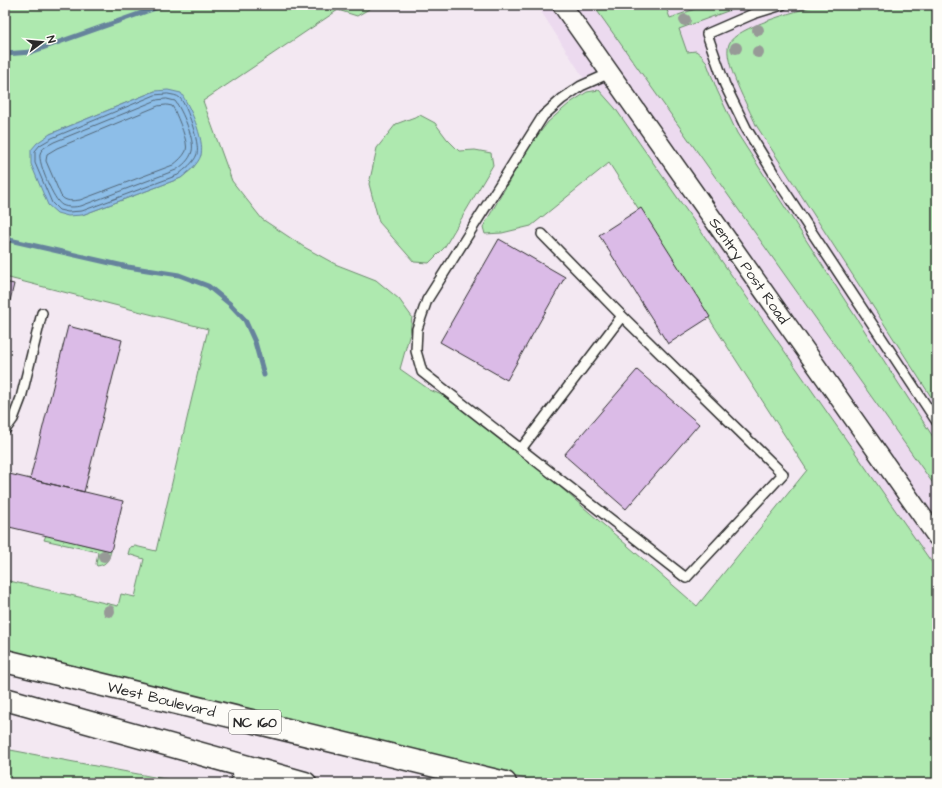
<svg xmlns="http://www.w3.org/2000/svg" width="942" height="788" viewBox="0 0 942 788" font-family="'Architects Daughter',sans-serif">
<rect width="100%" height="100%" fill="#f3e8f2"/>
<filter id="ink" filterUnits="userSpaceOnUse"><feTurbulence type="fractalNoise" baseFrequency=".025" numOctaves="2"/><feDisplacementMap in="SourceGraphic" scale="8" xChannelSelector="R" yChannelSelector="G"/><feConvolveMatrix kernelMatrix="1 2 1 2 8 2 1 2 1" color-interpolation-filters="sRGB"/></filter>
<g filter="url(#ink)">
<path fill="#ecdaef" d="M 537,5 L 937,5 L 937,630 Z"/>
<path fill="#aee9af" stroke="#6c8a6d" fill-rule="evenodd" d="M 5,5 L 376,5 L 357,16 L 338,10 L 203,101 L 232,181 L 262,219 L 304,247 L 335,264 L 376,280 L 399,299 L 412,317 L 410,333 L 400,369 L 430,390 L 467,406 L 697,606 L 807,470 L 609,163 L 531,226 L 502,233 L 485,234 L 483,227 L 528,148 L 548,122 L 570,103 L 587,92 L 599,90 L 615,108 L 937,570 L 937,775 L 929,783 L 542,783 L 5,652 L 5,580 L 118,606 L 121,594 L 135,597 L 144,559 L 128,554 L 130,547 L 135,546 L 156,551 L 208,329 L 5,277 ZM 155,91 L 201,155 L 193,168 L 181,178 L 82,215 L 50,134 Z
M 593,5 L 665,5 L 670,18 L 706,5 L 744,5 L 679,29 L 687,52 L 696,51 L 701,55 L 706,61 L 717,90 L 737,133 L 937,443 L 937,489 Z
M 817,5 L 937,5 L 937,406 L 756,125 C 749,108 722,61 729,44 C 735,27 799,11 817,5 Z
M 420,115 L 435,123 L 447,139 L 459,151 L 475,150 L 491,153 L 493,165 L 444,248 L 429,263 L 414,262 L 379,222 L 369,184 L 377,148 L 396,124 Z
M 46,535 L 111,551 C 109,559 107,565 97,566 L 96,564 L 98,552 L 44,540 Z
M 5,749 L 186,783 L 5,783 Z"/>
<path fill="#8dbee8" stroke="#66839c" d="M 168,90 L 181,93 C 189,105 205,139 201,155 C 198,165 188,172 181,178 L 82,215 L 68,216 L 57,213 L 48,205 L 31,164 L 31,150 L 37,143 L 50,134 L 155,91 Z"/>
<g fill="none" stroke-linecap="round" stroke-linejoin="round">
<path stroke="#526677" stroke-width="1" d="M 168,94 C 172,95 177,95 180,98 C 187,106 200,143 197,154 C 194,163 185,169 178,175 L 82,211 L 68,212 L 59,210 L 52,203 L 35,163 L 35,151 L 40,145 L 52,138 L 155,95 Z
M 167,99 L 175,101 C 182,110 195,140 192,151 C 190,160 182,166 176,170 L 81,206 C 75,207 68,208 62,205 C 54,201 38,163 40,154 C 41,148 49,145 54,142 L 157,100 Z
M 167,105 L 172,106 L 174,109 C 178,119 189,142 186,151 C 183,157 178,161 173,165 L 80,200 C 72,201 66,202 61,196 L 46,161 L 47,154 L 57,148 L 158,106 Z"/>
<path stroke="#66839c" stroke-width="5" d="M 5,54 L 31,52 L 164,5
M 5,239 L 128,267 L 179,275 L 208,286 L 230,304 L 245,320 L 255,342 L 264,375"/>
</g>
<path fill="#dbbbe7" stroke="#2b2b2b" d="M 641,208 L 710,317 L 668,344 L 599,235 Z
M 499,239 L 565,277 L 507,380 L 440,342 Z
M 5,282 L 14,284 L 10,301 L 5,300 Z
M 68,326 L 122,340 L 84,492 L 30,479 Z
M 637,370 L 699,424 L 626,509 L 564,455 Z
M 5,473 L 123,501 L 111,551 L 5,526 Z"/>
<g fill="none" stroke-linecap="round" stroke-linejoin="round">
<defs>
<path id="service" d="M 782,5 L 753,14 L 707,34 L 725,85 L 746,128 L 782,187 L 937,422
M 542,234 L 622,316 L 783,474 L 686,578 L 422,372 L 416,351 L 417,329 L 427,300 L 543,116 L 562,99 L 581,86 L 610,73
M 5,430 L 13,419 L 21,398 L 42,313
M 521,449 L 622,316
M 236,783 L 238,764"/>
<g id="minor">
<path id="s1" d="M 562,5 L 937,537"/>
</g>
<g id="primary">
<path id="s2" d="M 5,661 L 505,783"/>
<path d="M 5,699 L 305,783"/>
</g>
</defs>
<use href="#service" stroke="#2b2b2b" stroke-width="12"/>
<use href="#minor" stroke="#2b2b2b" stroke-width="21"/>
<use href="#primary" stroke="#2b2b2b" stroke-width="25"/>
<use href="#service" stroke="#fdfcf7" stroke-width="9"/>
<use href="#minor" stroke="#fdfcf7" stroke-width="18"/>
<use href="#primary" stroke="#fdfcf7" stroke-width="22"/>
</g>
<g fill="#979a97">
<circle cx="685" cy="20" r="6"/>
<circle cx="758" cy="30" r="6"/>
<circle cx="736" cy="48" r="6"/>
<circle cx="758" cy="52" r="6"/>
<circle cx="104" cy="556" r="6"/>
<circle cx="109" cy="611" r="6"/>
</g>
</g>
<g text-anchor="middle" stroke-width="3" stroke-linejoin="round" paint-order="stroke">
<rect fill="#fdfcf7" stroke="#6a6a68" stroke-width="1" x="229" y="710" width="52" height="24" rx="3"/>
<g font-size="14" font-weight="bold" fill="#2b2b2b">
<text x="255" y="727">NC 160</text>
</g>
<g font-size="15" fill="#2b2b2b" stroke="#fdfcf7">
<text dy="5" stroke="none"><textPath href="#s1" startOffset="325">Sentry Post Road</textPath></text>
<text dy="5" stroke="none"><textPath href="#s2" startOffset="161">West Boulevard</textPath></text>
</g>
</g>
<rect width="942" height="788" fill="none" stroke="#fdfcf7" stroke-width="20"/>
<rect x="10" y="10" width="922" height="768" fill="none" stroke="#2b2b2b" stroke-width="1.5" filter="url(#ink)"/>
<g transform="translate(42 42) rotate(74)" stroke="#fdfcf7" stroke-width="3" paint-order="stroke">
<path d="M0-3L7 15L0 10L-7 15Z" fill="#2b2b2b"/>
<text y="-6" font-size="11" font-weight="bold" text-anchor="middle" fill="#2b2b2b">N</text>
</g>
</svg>
